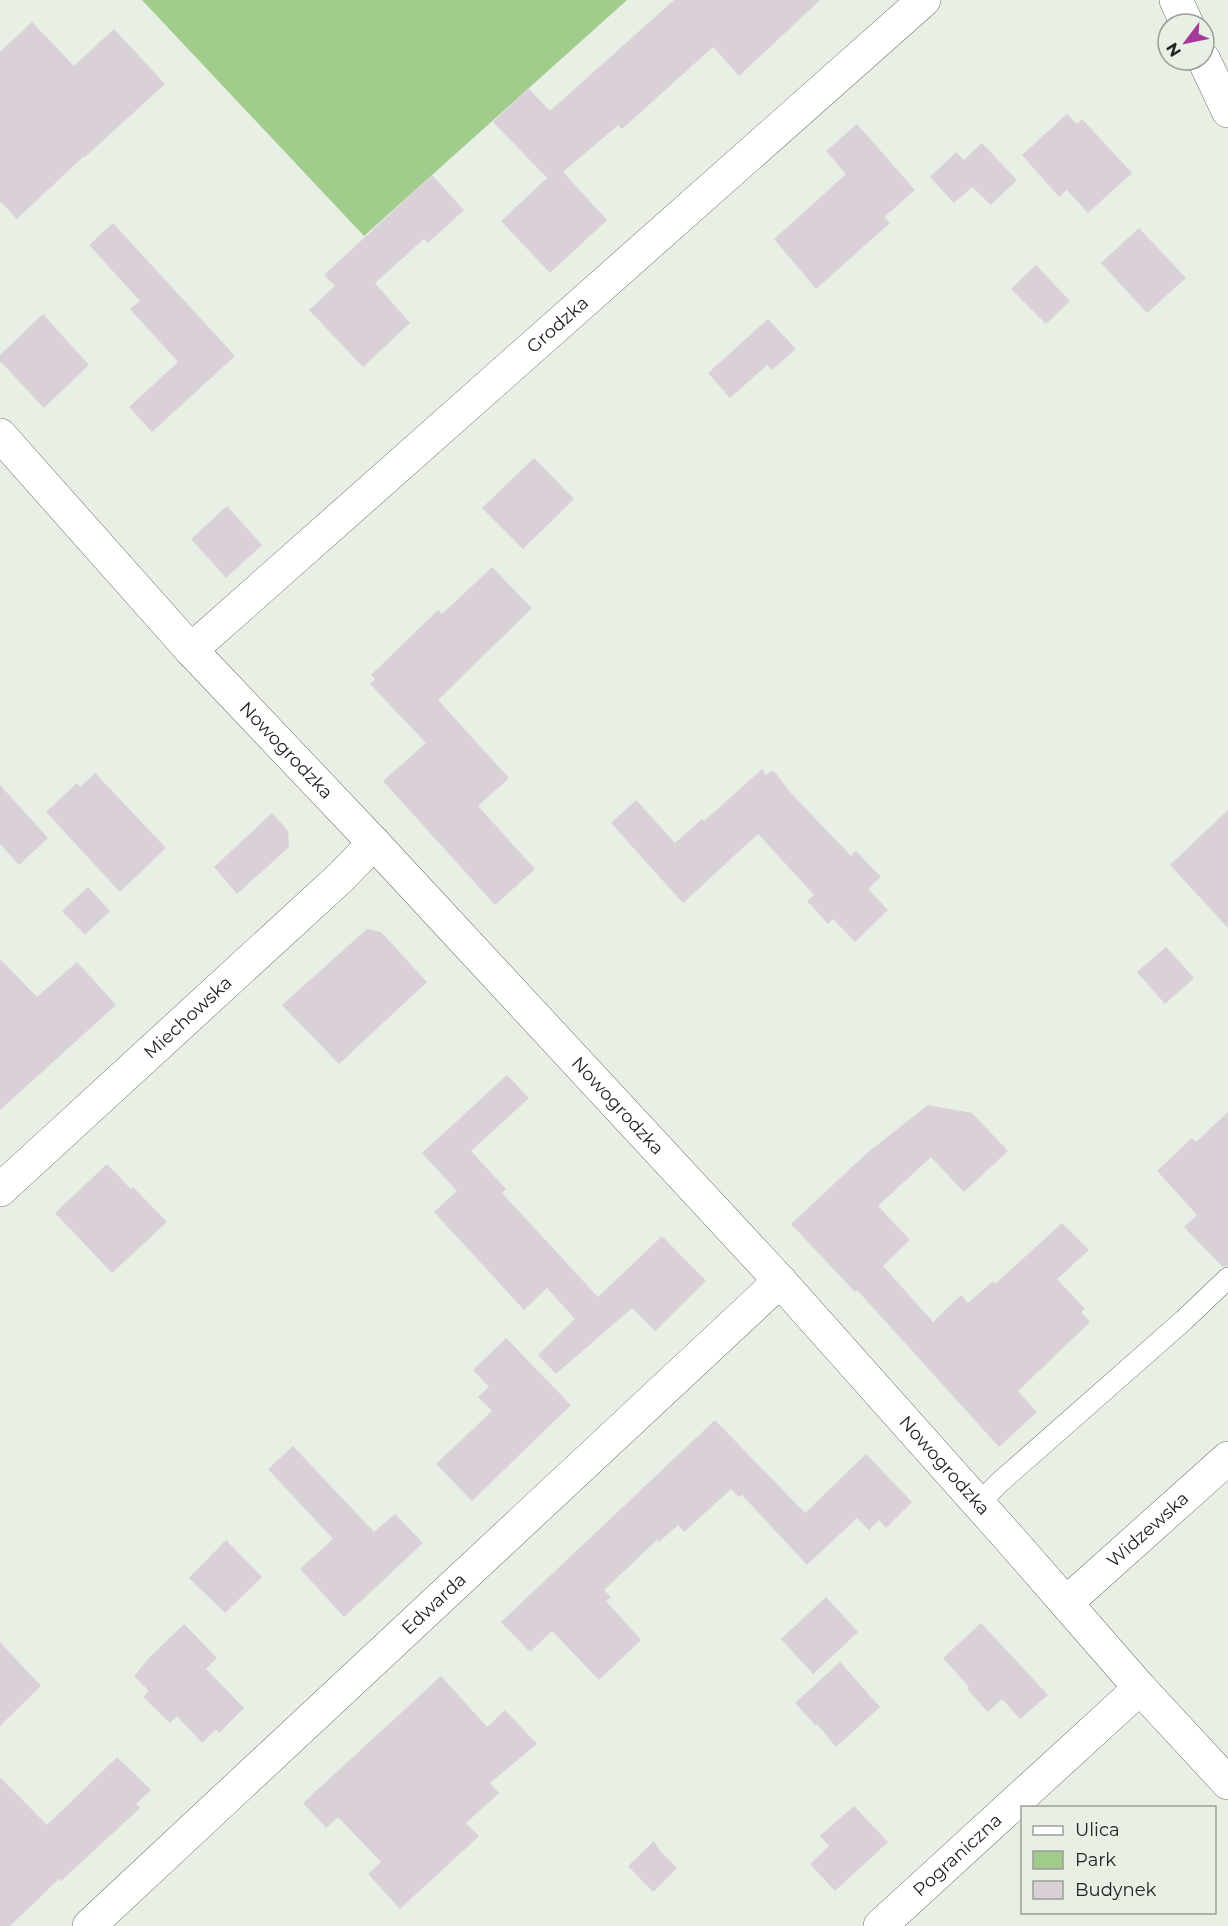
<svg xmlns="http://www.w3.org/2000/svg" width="1228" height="1926" viewBox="0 0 1228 1926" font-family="Montserrat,sans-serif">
<rect width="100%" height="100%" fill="#e8efe5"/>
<path fill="#a1cc8c" d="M 142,0 L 627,0 L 364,236 Z"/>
<path fill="#dad1d8" d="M 674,0 L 820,0 L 739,76 L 713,47 L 622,129 L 618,125 L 563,172 L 607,220 L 550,273 L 501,221 L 547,178 L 493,122 L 528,88 L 550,111 Z
M 32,22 L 74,66 L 114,29 L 165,84 L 85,157 L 84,156 L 17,219 L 0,201 L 0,52 Z
M 1067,114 L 1077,124 L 1082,119 L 1132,173 L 1088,213 L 1067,190 L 1059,197 L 1022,155 Z
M 857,124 L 915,190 L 884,217 L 890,223 L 816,289 L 774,239 L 846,174 L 826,151 Z
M 982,143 L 1017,180 L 991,205 L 972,187 L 954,203 L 930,177 L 956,152 L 964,160 Z
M 432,175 L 464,210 L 428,243 L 424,239 L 375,283 L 410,323 L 363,367 L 309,310 L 335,286 L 324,275 Z
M 113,223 L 235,356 L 152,432 L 129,407 L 178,362 L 130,309 L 140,301 L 89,245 Z
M 1139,228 L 1186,278 L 1147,313 L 1101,263 Z
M 1036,265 L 1070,301 L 1046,324 L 1011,289 Z
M 43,314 L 89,365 L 44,408 L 0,361 L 0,355 Z
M 768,319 L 796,349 L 772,370 L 767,365 L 730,398 L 708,373 Z
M 534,458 L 574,499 L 523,549 L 482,508 Z
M 227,506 L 262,545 L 226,578 L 191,539 Z
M 492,567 L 532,608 L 438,700 L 509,778 L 478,806 L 535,869 L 495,905 L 383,781 L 426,743 L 370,684 L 375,679 L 371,675 L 438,610 L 442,614 Z
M 762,769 L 766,775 L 773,770 L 791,793 L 851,856 L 856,851 L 881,877 L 868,889 L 888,910 L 855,942 L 833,919 L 828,924 L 807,901 L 814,895 L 758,834 L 683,903 L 611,823 L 636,800 L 675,843 L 702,819 L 704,821 Z
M 95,773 L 166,848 L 120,892 L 46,812 L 77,783 L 80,787 Z
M 0,785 L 48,838 L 19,865 L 0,844 Z
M 1228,810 L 1228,928 L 1170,865 Z
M 272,813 L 288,831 L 289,847 L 237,894 L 214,867 Z
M 88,887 L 110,911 L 85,935 L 62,911 Z
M 367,929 L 381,932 L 427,982 L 339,1064 L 282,1005 Z
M 1166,947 L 1194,978 L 1165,1004 L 1137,972 Z
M 0,959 L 37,997 L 77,962 L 116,1005 L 0,1110 Z
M 507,1075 L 529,1098 L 471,1151 L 506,1189 L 502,1193 L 598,1297 L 662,1236 L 706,1281 L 655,1331 L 632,1308 L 556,1374 L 538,1355 L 575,1319 L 547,1288 L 524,1310 L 434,1212 L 457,1191 L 422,1153 Z
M 928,1105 L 972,1113 L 1008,1151 L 964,1192 L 931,1157 L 878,1206 L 910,1240 L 883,1266 L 933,1322 L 961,1295 L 968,1303 L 993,1281 L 995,1284 L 1062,1223 L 1089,1250 L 1057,1279 L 1085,1309 L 1081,1312 L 1090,1322 L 1018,1391 L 1037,1412 L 999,1447 L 857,1290 L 855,1292 L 791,1224 L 867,1153 Z
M 1228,1112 L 1228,1266 L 1223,1267 L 1184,1227 L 1197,1215 L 1157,1171 L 1192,1138 L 1196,1142 Z
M 107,1164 L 131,1189 L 133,1187 L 167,1222 L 112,1273 L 55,1213 Z
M 506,1338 L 571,1405 L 472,1501 L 436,1464 L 492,1411 L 478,1397 L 489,1387 L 473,1370 Z
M 715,1420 L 805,1513 L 866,1454 L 912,1502 L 886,1528 L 879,1520 L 869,1530 L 857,1518 L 807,1565 L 742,1495 L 739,1497 L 731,1489 L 684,1532 L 678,1525 L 659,1542 L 657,1540 L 604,1590 L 611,1597 L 606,1601 L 641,1640 L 599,1680 L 552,1631 L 530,1652 L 501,1622 Z
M 293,1446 L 374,1532 L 395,1514 L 423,1543 L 344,1617 L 300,1569 L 333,1539 L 268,1469 Z
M 226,1540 L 262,1577 L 225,1613 L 189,1578 Z
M 826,1597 L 858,1632 L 813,1674 L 781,1639 Z
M 981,1623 L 1048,1695 L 1020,1719 L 1002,1699 L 988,1712 L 967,1689 L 969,1687 L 943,1658 Z
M 184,1624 L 217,1658 L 206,1669 L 244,1708 L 219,1733 L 216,1729 L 202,1743 L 177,1716 L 170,1723 L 143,1697 L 149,1691 L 134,1676 L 148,1659 Z
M 0,1642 L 41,1686 L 0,1726 Z
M 840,1662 L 880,1707 L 836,1747 L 817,1724 L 815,1725 L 795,1703 Z
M 441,1676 L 487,1727 L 505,1710 L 537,1744 L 490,1783 L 499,1793 L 466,1823 L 479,1836 L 400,1909 L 368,1874 L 381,1862 L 338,1817 L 326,1828 L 303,1803 Z
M 117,1757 L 151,1790 L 136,1804 L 140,1808 L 61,1881 L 59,1879 L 10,1926 L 0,1926 L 0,1777 L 47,1825 Z
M 854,1806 L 888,1842 L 835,1891 L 810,1864 L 829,1846 L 820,1836 Z
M 654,1841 L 660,1851 L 677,1868 L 653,1892 L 628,1866 Z"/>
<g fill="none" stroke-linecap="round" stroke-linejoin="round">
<defs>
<path id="service" d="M 979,1503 L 1000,1482 L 1184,1320 L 1228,1278"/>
<g id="minor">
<path d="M 1176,0 L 1187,24"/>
<path d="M 1204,60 L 1228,111"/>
<path id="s1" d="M 0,435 L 191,650 L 374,843 L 780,1281 L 1010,1539 L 1140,1688 L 1228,1783"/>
<path id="s2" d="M 191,650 L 924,0"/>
<path id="s3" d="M 0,1190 L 341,877 L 374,843"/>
<path id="s4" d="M 1066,1603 L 1228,1458"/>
<path id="s5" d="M 89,1926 L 780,1281"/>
<path id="s6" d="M 880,1926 L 1140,1688"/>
</g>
</defs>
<use href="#service" stroke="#6e746c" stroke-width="22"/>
<use href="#minor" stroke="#6e746c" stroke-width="34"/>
<use href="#service" stroke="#fff" stroke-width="21"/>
<use href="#minor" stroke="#fff" stroke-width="33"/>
</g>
<g text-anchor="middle" stroke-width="6" stroke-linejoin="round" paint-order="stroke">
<g font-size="18" fill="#222421" stroke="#e8efe5">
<text dy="6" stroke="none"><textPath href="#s2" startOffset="490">Grodzka</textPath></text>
<text dy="6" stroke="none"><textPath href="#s1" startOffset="426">Nowogrodzka</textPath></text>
<text dy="6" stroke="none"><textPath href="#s3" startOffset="255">Miechowska</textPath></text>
<text dy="6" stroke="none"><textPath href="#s1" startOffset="912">Nowogrodzka</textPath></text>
<text dy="6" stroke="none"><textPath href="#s1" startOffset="1398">Nowogrodzka</textPath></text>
<text dy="6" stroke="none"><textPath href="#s4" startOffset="110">Widzewska</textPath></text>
<text dy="6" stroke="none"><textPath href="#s5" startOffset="472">Edwarda</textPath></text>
<text dy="6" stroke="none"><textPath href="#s6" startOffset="105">Pograniczna</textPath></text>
</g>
</g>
<rect x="1021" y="1806" width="195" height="108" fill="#e8efe5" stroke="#999e97" stroke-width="1.5"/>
<rect x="1033" y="1826" width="30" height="9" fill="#ffffff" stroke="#999e97" stroke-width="1.5"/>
<text x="1075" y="1836" font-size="18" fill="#222421">Ulica</text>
<rect x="1033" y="1851" width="30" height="18" fill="#a1cc8c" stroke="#999e97" stroke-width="1.5"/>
<text x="1075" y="1866" font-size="18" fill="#222421">Park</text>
<rect x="1033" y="1881" width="30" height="18" fill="#dad1d8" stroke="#999e97" stroke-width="1.5"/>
<text x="1075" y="1896" font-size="18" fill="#222421">Budynek</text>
<g transform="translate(1186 42) rotate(238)"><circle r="28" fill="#e8efe5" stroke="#999e97" stroke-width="1.5"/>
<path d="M0-4.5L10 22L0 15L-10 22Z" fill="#a63a9a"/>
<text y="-9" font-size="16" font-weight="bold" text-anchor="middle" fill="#222421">N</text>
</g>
</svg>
